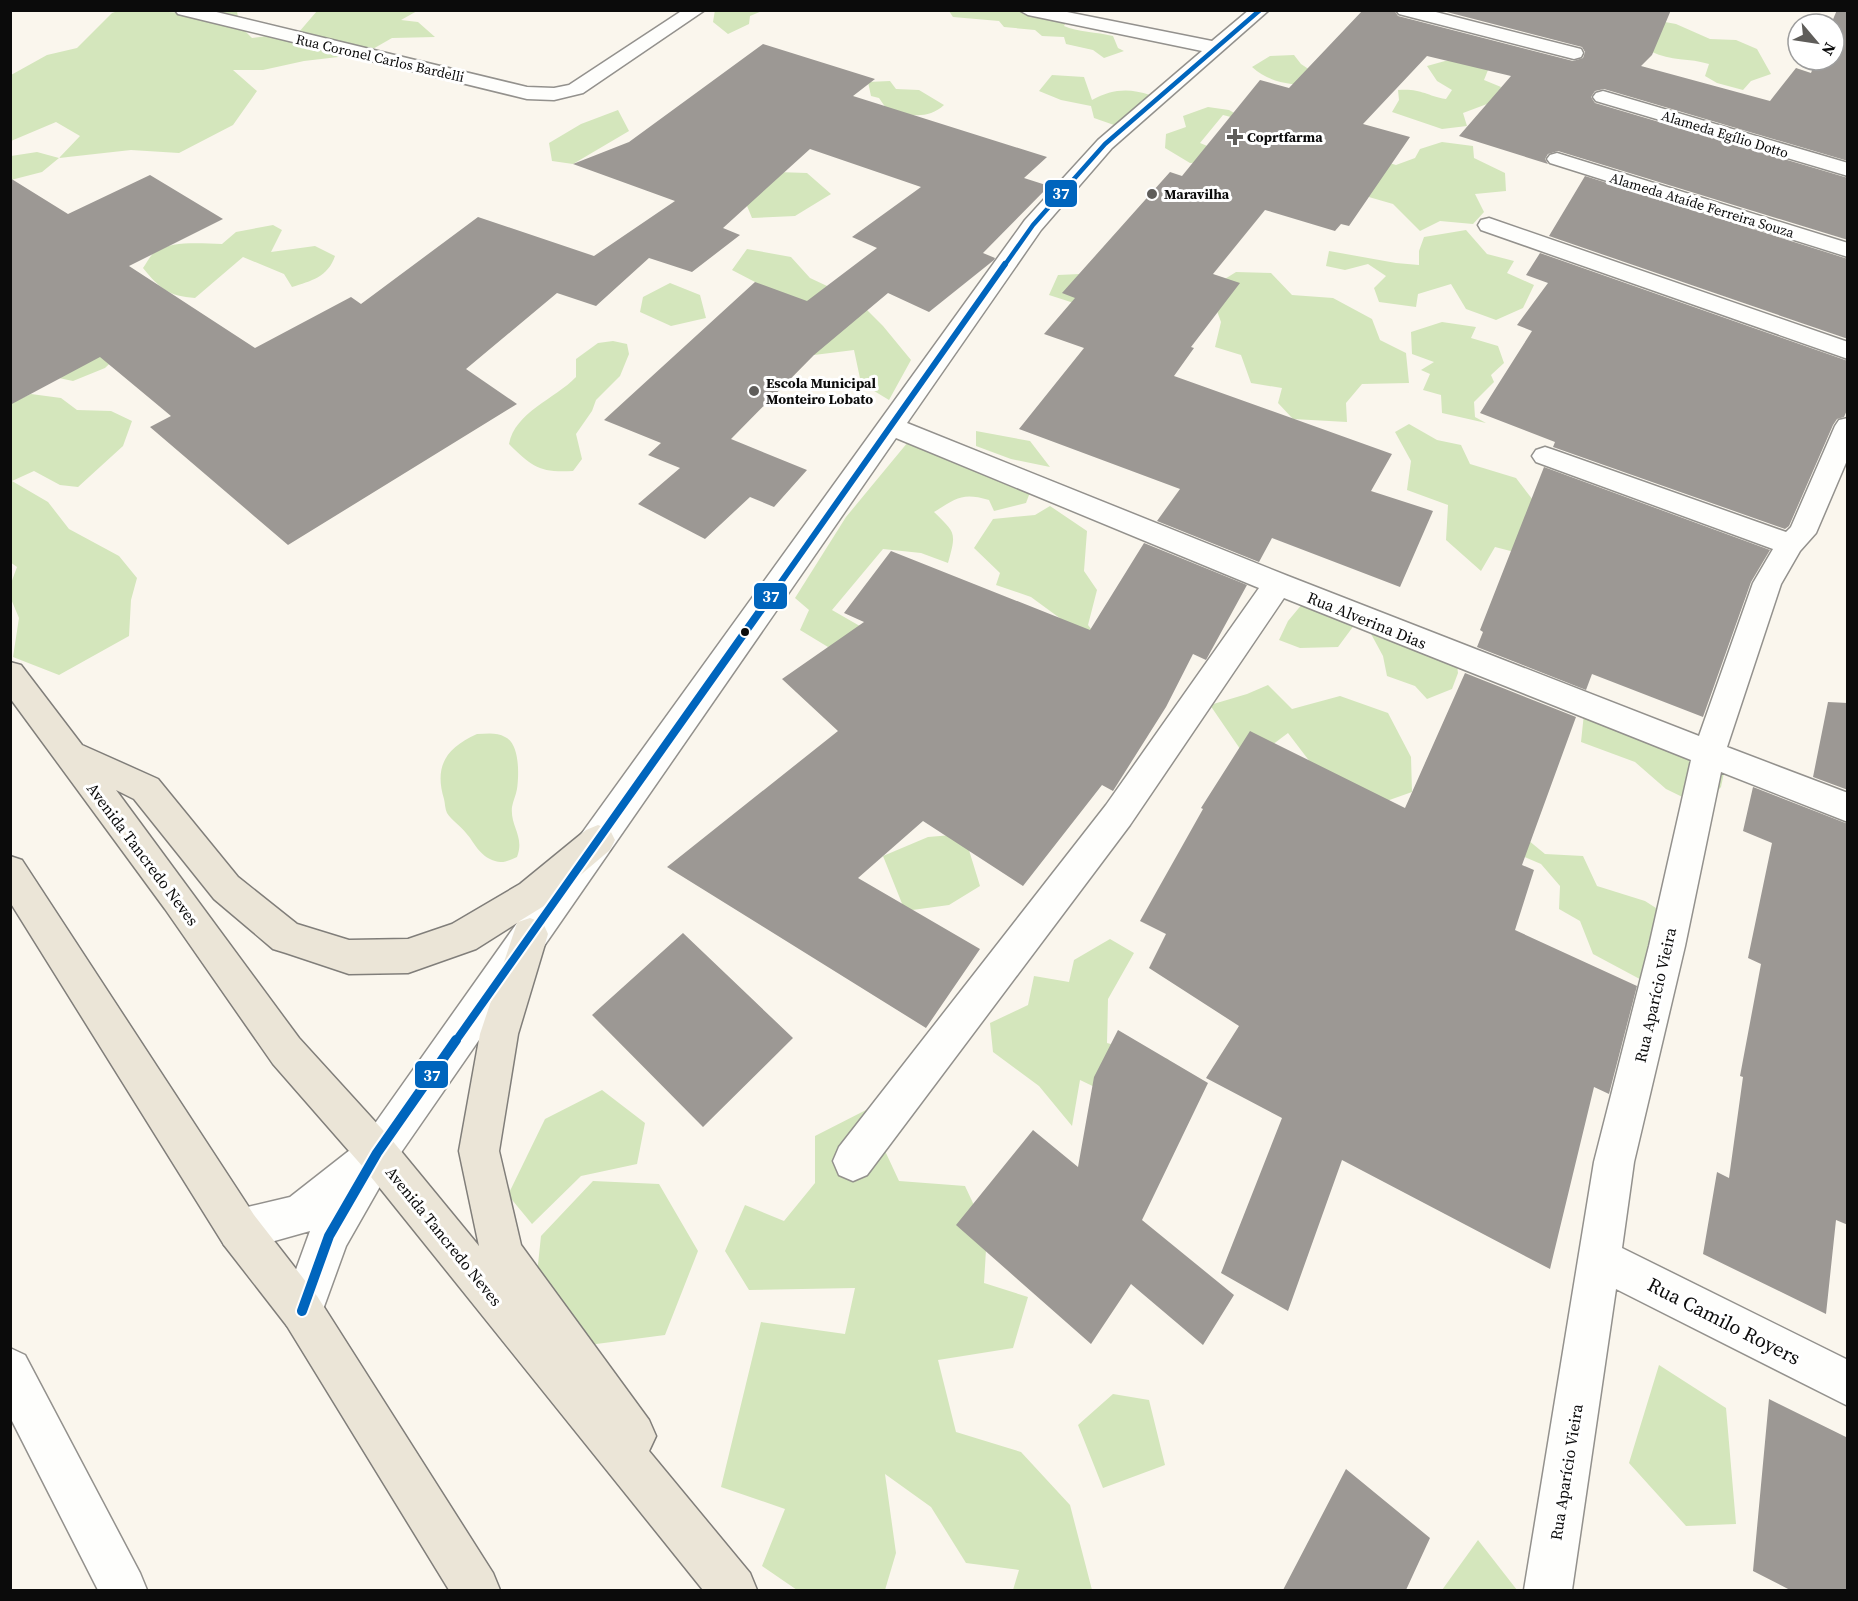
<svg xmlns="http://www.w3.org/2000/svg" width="1858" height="1601" viewBox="0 0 1858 1601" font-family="'Source Serif 4',serif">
<rect width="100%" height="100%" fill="#faf6ed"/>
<path fill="#d4e6bc" d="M 169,10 L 168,12 L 185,13 L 186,10 L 237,11 L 239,25 L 252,38 L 299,32 L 317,11 L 417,11 L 401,20 L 418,22 L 435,37 L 392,38 L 364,54 L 304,61 L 263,70 L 233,70 L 257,91 L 233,125 L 179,153 L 131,150 L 59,158 L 42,172 L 11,180 L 11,156 L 37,152 L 59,158 L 80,136 L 56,122 L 11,141 L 11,75 L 47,55 L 77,48 L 112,13 L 118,11 Z
M 715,10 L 762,10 L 762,11 L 750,16 L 749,24 L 728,34 L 713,22 Z
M 949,11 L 1048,11 L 1068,19 L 1064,26 C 1077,32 1097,32 1113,36 L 1118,48 L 1124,51 L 1104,58 L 1093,50 L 1066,44 L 1064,37 L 1042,36 L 1035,30 L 1004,27 L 999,21 L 953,17 Z
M 1643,18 L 1676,24 L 1710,39 L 1736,40 L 1757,49 L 1771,74 L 1751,81 L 1743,90 L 1717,83 L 1705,76 L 1709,64 C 1690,58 1670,61 1652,52 Z
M 1294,55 L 1301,64 L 1316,74 L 1314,85 C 1291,85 1270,83 1252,67 L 1270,56 Z
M 1472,60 L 1488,70 L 1484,80 L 1501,87 L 1495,101 L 1463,113 L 1467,126 L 1442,129 L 1392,112 L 1399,100 L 1398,90 C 1420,88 1425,95 1446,99 L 1452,90 L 1437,81 L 1427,66 L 1445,61 Z
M 1052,75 L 1084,77 L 1092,100 C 1112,89 1129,88 1150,95 L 1114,125 L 1094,118 L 1091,106 L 1061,100 L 1039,91 Z
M 890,81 L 896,89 L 919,90 L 944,105 C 928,120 909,115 888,111 L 879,98 L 871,96 L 868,82 Z
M 1208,107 L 1229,110 L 1250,122 L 1223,115 L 1200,143 L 1222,152 L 1211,162 L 1190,163 L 1165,148 L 1166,134 L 1186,127 L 1183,116 Z
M 618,110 L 629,131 L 573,164 L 552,161 L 549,143 L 581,124 Z
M 1442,142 L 1473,146 L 1474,158 L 1505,173 L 1506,191 L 1475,194 L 1484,212 L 1473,224 L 1440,221 L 1420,231 L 1393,204 L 1310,180 L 1336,147 L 1396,165 L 1415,158 L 1420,149 Z
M 743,171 L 807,173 L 831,194 L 795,216 L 752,218 L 745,201 Z
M 273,225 L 282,230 L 271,252 L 315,246 L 335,256 C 328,277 311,281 292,287 L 284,274 L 243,257 L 195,298 C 169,296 160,289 143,268 C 147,263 150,255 155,252 C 173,240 202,244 222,244 L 236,232 Z
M 1466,230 L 1487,254 L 1514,261 L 1507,273 L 1534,285 L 1523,308 L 1496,320 L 1466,309 L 1451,284 L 1418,294 L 1416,307 L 1379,302 L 1374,288 L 1386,276 L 1368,264 L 1345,270 L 1326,266 L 1329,251 L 1396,263 L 1419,265 L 1419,251 L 1424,237 Z
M 747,249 L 791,257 L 810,278 L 857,300 L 883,326 L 911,360 L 889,400 L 861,383 L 854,350 L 814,355 L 755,282 L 732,270 Z
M 1236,272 L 1271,273 L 1292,295 L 1333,298 L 1372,319 L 1380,340 L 1406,353 L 1409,383 L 1362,384 L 1346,403 L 1347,422 L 1293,419 L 1278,403 L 1282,388 L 1251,383 L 1241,355 L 1215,347 L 1221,322 L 1209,289 Z
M 1080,274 L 1080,305 L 1049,295 L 1058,275 Z
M 670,283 L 700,295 L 706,318 L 671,326 L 640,312 L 643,297 Z
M 1442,322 L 1476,327 L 1471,338 L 1498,346 L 1504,363 L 1491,375 L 1494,382 L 1474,402 L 1475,417 L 1486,423 L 1442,413 L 1441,395 L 1423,390 L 1430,374 L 1421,370 L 1434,362 L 1412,354 L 1411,332 Z
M 613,341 L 627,344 L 629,354 L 620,376 L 596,400 L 592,411 L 576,434 L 582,459 L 573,471 C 540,473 532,467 509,444 C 515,412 555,399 576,377 L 576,359 L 598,343 Z
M 61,343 L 122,352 L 105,368 L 73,381 L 54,377 Z
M 31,394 L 61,398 L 77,410 L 111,411 L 132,421 L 123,446 L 78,487 L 60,485 L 34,471 L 12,481 L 48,502 L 69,529 L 119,556 L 137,578 L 131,600 L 129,636 L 59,675 L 13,657 L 19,618 L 11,599 L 10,586 L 17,567 L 10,562 L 11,403 Z
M 1409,424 L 1437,440 L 1461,445 L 1470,464 L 1516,478 L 1566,543 L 1553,562 L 1495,547 L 1481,571 L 1446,540 L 1448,505 L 1407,490 L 1411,461 L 1395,432 Z
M 976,431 L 1030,441 L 1050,467 L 1011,459 L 976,446 Z
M 908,442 L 1032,487 L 1026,503 L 994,511 L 989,500 C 962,492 957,498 934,512 C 955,533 957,531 948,563 L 921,553 L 883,549 L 832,610 L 865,629 L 869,639 L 828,647 L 800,630 L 809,610 L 795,598 L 846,517 Z
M 1050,506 L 1087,531 L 1084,571 L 1097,590 L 1088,625 L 1098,638 L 1061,619 L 1031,597 L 996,585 L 1000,573 L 974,548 L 993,519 L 1035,515 Z
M 1313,591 L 1355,624 L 1338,647 L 1300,648 L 1279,640 L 1288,621 Z
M 1370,632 L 1455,650 L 1458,673 L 1452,689 L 1427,699 L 1415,686 L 1387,676 L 1383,656 Z
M 1268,685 L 1292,709 L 1340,696 L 1388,713 L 1411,757 L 1412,792 L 1381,803 L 1320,775 L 1288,733 L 1249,762 L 1210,705 L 1247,694 Z
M 1585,704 L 1729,749 L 1721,787 L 1703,807 L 1666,789 L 1635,762 L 1581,742 Z
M 477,734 C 486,734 497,732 505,737 C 520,744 519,775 517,789 C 516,795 513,801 512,807 C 510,827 525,836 517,857 C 510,860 503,864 495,861 C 479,856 475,843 466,833 C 461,826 451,820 447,813 C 445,809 445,803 444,799 C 434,766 446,748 477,734 Z
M 1458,829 L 1517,831 L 1545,854 L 1583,856 L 1597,886 L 1645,901 L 1678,922 L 1664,992 L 1593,954 L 1580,921 L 1559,909 L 1560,886 L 1541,864 Z
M 964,834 L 980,886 L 949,905 L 905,911 L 883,856 L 928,837 Z
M 1110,939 L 1134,953 L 1108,999 L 1107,1043 L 1168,1059 L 1186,1088 L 1145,1111 L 1080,1080 L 1072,1126 L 1039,1086 L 993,1052 L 990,1023 L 1028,1005 L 1034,976 L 1069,982 L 1074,960 Z
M 602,1090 L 645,1123 L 637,1164 L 581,1176 L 532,1224 L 508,1195 L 545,1119 Z
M 866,1110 L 899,1181 L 965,1186 L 987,1233 L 984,1283 L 1028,1297 L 1013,1348 L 938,1360 L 956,1432 L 1021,1452 L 1070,1505 L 1092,1590 L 1013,1590 L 1019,1570 L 966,1563 L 931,1507 L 885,1474 L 896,1553 L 885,1590 L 797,1590 L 762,1566 L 785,1509 L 721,1487 L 761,1322 L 845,1334 L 855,1288 L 749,1290 L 725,1251 L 745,1205 L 784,1221 L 815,1183 L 815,1136 Z
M 593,1181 L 659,1184 L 698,1251 L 665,1335 L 581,1346 L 534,1302 L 541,1236 Z
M 1659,1365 L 1726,1408 L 1736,1524 L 1686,1526 L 1629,1463 Z
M 1113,1394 L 1149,1400 L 1165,1465 L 1103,1488 L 1078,1425 Z
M 1478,1540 L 1517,1590 L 1442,1590 Z"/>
<path fill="#9c9894" d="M 1363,10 L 1394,10 L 1398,16 L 1573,61 L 1583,58 L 1585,52 L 1582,47 L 1439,10 L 1671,10 L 1652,55 L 1641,66 L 1770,101 L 1796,68 L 1811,73 L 1816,60 L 1834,60 L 1834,24 L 1831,24 L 1837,10 L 1848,10 L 1848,161 L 1604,89 L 1595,91 L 1591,97 L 1595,103 L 1848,178 L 1848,240 L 1558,151 L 1548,154 L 1545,159 L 1548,164 L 1459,136 L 1511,76 L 1427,56 L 1363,124 L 1410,137 L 1349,226 L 1341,224 L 1335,231 L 1265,210 L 1213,274 L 1240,283 L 1191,347 L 1194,348 L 1174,376 L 1392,454 L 1371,491 L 1433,511 L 1400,587 L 1272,538 L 1259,562 L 1157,521 L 1180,489 L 1019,429 L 1084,348 L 1044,334 L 1075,298 L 1062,293 L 1170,172 L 1182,176 L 1260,80 L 1289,88 Z
M 763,44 L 875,79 L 853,96 L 1047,157 L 1024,178 L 1049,186 L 983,253 L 995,258 L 994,260 L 929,312 L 888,293 L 814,355 L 731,439 L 807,470 L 774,507 L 750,497 L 705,539 L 638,504 L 680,468 L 648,455 L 661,443 L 604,420 L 755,282 L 807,301 L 877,248 L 852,237 L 921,187 L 810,149 L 723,228 L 740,235 L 692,272 L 649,258 L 596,306 L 557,293 L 466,369 L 517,404 L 288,545 L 150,427 L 171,416 L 100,357 L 10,405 L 10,178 L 68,214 L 150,175 L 223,219 L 129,266 L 255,348 L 351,297 L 361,304 L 478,217 L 594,256 L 675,201 L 573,164 L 629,142 Z
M 1585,176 L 1848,259 L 1848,339 L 1549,236 Z
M 1540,253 L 1848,361 L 1848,408 L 1844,417 L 1837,419 L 1833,425 L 1789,526 L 1785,529 L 1553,447 L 1555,442 L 1480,413 L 1532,331 L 1517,325 L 1548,283 L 1526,275 Z
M 1544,467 L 1770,550 L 1751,582 L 1703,717 L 1592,674 L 1586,690 L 1477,647 L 1483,632 L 1480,630 Z
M 1144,543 L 1247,585 L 1206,660 L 1193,654 L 1166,707 L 1113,791 L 1102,785 L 1023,886 L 923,821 L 858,878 L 980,949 L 926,1028 L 667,867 L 838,731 L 782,679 L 864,622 L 844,613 L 891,551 L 1090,630 Z
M 1465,673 L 1576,717 L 1522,865 L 1534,870 L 1515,930 L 1637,986 L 1609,1094 L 1594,1087 L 1550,1269 L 1342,1160 L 1288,1311 L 1221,1273 L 1282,1118 L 1206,1078 L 1239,1026 L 1149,968 L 1166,934 L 1140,921 L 1203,809 L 1201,808 L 1250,731 L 1405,808 Z
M 1828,702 L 1848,703 L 1848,790 L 1813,777 Z
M 1753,787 L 1848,824 L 1848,1225 L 1836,1220 L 1826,1314 L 1703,1254 L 1717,1172 L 1729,1178 L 1743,1077 L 1740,1076 L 1761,964 L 1748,958 L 1772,843 L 1743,831 Z
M 683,933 L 793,1038 L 703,1127 L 592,1015 Z
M 1118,1030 L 1208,1083 L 1142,1220 L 1234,1295 L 1203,1345 L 1131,1284 L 1091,1344 L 956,1225 L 1033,1130 L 1078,1167 L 1094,1077 Z
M 1769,1399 L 1848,1438 L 1848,1590 L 1790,1590 L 1753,1571 Z
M 1346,1469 L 1430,1538 L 1406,1590 L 1283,1590 Z"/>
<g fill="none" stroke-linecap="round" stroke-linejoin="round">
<defs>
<path id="minor" d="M 175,10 L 208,10 L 527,87 L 554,88 L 569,85 L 683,10 L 705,10 L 583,93 L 554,100 L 527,99 L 178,14 Z
M 1019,10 L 1057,10 L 1212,41 L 1249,10 L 1269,10 L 1112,148 L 1041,230 L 907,423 L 1288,576 L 1699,736 L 1753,583 L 1773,549 L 1536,462 L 1532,456 L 1536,450 L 1545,447 L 1554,450 L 1786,532 L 1791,527 L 1835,426 L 1839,420 L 1848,418 L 1848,458 L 1816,533 L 1800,551 L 1781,584 L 1727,747 L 1848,793 L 1848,822 L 1721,772 L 1685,946 L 1634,1162 L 1622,1248 L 1848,1360 L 1848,1406 L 1616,1289 L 1572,1590 L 1524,1590 L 1594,1162 L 1649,946 L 1691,760 L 1284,598 L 1130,825 L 867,1175 L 853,1181 L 839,1175 L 833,1161 L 839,1147 L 1106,805 L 1259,588 L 896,438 L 391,1167 L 346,1246 L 317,1326 L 302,1332 L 287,1326 L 281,1311 L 310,1231 L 239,1251 L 224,1245 L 218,1230 L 224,1215 L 239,1209 L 290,1197 L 350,1150 L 359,1146 L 517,923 L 1025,220 L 1098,140 L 1202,51 L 1028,15 Z
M 1396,10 L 1428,10 L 1581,49 L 1583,53 L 1581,57 L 1574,59 L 1399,14 Z
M 1603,91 L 1848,163 L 1848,176 L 1596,101 L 1593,97 L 1596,93 Z
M 1557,153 L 1848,243 L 1848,257 L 1550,163 L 1547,159 L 1550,155 Z
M 1489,218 L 1848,342 L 1848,359 L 1481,230 L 1478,225 L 1481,220 Z
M 10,1348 L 25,1355 L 140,1573 L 147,1590 L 98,1590 L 10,1417 Z"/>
<path id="major" d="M 10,662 L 21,665 L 82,745 L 158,779 L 238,877 L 297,924 L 349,940 L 408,939 L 452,924 L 520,884 L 586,830 L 598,825 L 610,830 L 615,840 L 610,850 L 544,906 L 518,922 L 530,918 L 543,923 L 548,934 L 518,1034 L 499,1151 L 521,1245 L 649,1420 L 656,1436 L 649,1451 L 750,1573 L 757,1590 L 703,1590 L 363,1167 L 273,1064 L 165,909 L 10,698 ZM 116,790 L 134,799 L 214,899 L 273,949 L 286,953 L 349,974 L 408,973 L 476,949 L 517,923 L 480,1034 L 459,1151 L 479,1246 L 391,1139 L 299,1038 Z
M 10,856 L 22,860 L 254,1215 L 317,1296 L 493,1573 L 500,1590 L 449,1590 L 287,1326 L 224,1245 L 10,902 Z"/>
</defs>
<use href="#minor" stroke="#93918d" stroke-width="3"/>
<use href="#major" stroke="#807e7a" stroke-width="3"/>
<use href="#minor" fill="#fefefc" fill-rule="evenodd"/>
<use href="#major" fill="#ebe5d7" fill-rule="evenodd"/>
<defs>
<path id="bus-1-far3" d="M 1004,266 L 1033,225 L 1105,144 L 1260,10"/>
<path id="bus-1-far2" d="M 764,606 L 1005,264"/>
<path id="bus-1-far1" d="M 455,1042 L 765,604"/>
<path id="bus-1" d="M 302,1311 L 329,1236 L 377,1153 L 456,1040"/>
</defs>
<use href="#bus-1-far3" stroke="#fff" stroke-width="8"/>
<use href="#bus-1-far2" stroke="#fff" stroke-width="10"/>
<use href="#bus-1-far1" stroke="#fff" stroke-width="12"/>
<use href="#bus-1" stroke="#fff" stroke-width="14"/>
<use href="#bus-1-far3" stroke="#0065bd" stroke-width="4.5"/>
<use href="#bus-1-far2" stroke="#0065bd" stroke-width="6"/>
<use href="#bus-1-far1" stroke="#0065bd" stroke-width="8"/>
<use href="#bus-1" stroke="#0065bd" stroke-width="10"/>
</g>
<g fill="#5f5d5a" stroke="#fff" stroke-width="2">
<path d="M1232 128h6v6h6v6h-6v6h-6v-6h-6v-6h6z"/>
<circle cx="1152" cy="194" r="6"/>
<circle cx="754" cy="391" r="6"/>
</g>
<circle fill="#0b0b0b" stroke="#fff" stroke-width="2" cx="745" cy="632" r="5"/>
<g text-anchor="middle" stroke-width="6" stroke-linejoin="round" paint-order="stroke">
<g font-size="14" fill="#0b0b0b" stroke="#fff">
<text transform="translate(380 58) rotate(13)" y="5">Rua Coronel Carlos Bardelli</text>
<text transform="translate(1725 134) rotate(17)" y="5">Alameda Egílio Dotto</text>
<text transform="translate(1702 205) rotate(17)" y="5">Alameda Ataíde Ferreira Souza</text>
</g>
<g font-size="14" font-weight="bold" fill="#0b0b0b" stroke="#fff" text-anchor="start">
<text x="1247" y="142">Coprtfarma</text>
<text x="1164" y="199">Maravilha</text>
<text x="766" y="388">Escola Municipal<tspan x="766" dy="16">Monteiro Lobato</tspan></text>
</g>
<g font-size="16" fill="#0b0b0b" stroke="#fff">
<text transform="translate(1367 620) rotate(22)" y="6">Rua Alverina Dias</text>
<text transform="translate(143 854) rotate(53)" y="6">Avenida Tancredo Neves</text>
<text transform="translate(1655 995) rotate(-77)" y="6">Rua Aparício Vieira</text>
<text transform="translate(444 1236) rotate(51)" y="6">Avenida Tancredo Neves</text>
<text transform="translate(1566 1472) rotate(-81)" y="6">Rua Aparício Vieira</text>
</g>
<g font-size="20" fill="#0b0b0b" stroke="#fff">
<text transform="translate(1724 1321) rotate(27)" y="7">Rua Camilo Royers</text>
</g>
</g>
<g stroke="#fff" stroke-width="2">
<rect x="1044" y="179" width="34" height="29" rx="6" fill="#0065bd"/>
<rect x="753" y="582" width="35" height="28" rx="6" fill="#0065bd"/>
<rect x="414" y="1060" width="35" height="29" rx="6" fill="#0065bd"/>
</g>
<g font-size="16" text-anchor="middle" font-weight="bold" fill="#fff">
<text x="1061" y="199">37</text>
<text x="771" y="602">37</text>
<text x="432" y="1081">37</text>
</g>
<rect width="1858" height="1601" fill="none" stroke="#0b0b0b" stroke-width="24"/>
<g transform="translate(1816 42) rotate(119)"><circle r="28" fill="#ffffff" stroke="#9d9d9d" stroke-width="1.5"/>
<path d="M0-4.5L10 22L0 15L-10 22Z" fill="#5f5d5a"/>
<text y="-9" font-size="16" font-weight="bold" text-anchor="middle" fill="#0b0b0b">N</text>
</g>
</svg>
